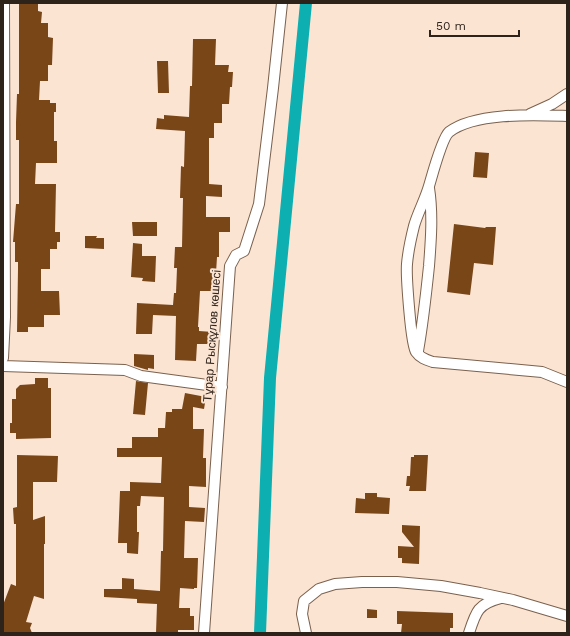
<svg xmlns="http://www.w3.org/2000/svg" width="570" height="636" viewBox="0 0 570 636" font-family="'Work Sans',sans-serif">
<rect width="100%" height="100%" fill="#fce4d3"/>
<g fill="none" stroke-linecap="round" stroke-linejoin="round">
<path stroke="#0dafb0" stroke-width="12" d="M 260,633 L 270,378 L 306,3"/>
</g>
<path fill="#794618" d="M 19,3 L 38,3 L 38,11 L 42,12 L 41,23 L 48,23 L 48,37 L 53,38 L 52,65 L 48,65 L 48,81 L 40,81 L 39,100 L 50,100 L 50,103 L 56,103 L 56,112 L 54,112 L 54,141 L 57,141 L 57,163 L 36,163 L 35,184 L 56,184 L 55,232 L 60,232 L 60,242 L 57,242 L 57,249 L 50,249 L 50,269 L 41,269 L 41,291 L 59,291 L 60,315 L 44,315 L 44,327 L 28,327 L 28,332 L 17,332 L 18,269 L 18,262 L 15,262 L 15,242 L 13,242 L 16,204 L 19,204 L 19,140 L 16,140 L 16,122 L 17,94 L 19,94 Z
M 193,39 L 216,39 L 215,65 L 229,65 L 228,72 L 233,72 L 232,87 L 230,87 L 229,104 L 222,104 L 222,123 L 214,123 L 214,138 L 209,138 L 209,184 L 222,185 L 222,197 L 206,196 L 206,217 L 230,217 L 230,232 L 219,232 L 219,257 L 217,257 L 216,273 L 215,273 L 214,289 L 212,289 L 212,291 L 200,291 L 198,327 L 199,327 L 199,331 L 213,332 L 213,344 L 197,344 L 196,361 L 175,360 L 176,316 L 153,315 L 152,334 L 136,334 L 137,303 L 173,305 L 174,293 L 176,293 L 177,268 L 174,268 L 175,247 L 182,247 L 183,198 L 180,198 L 181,166 L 184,167 L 185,131 L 156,129 L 157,118 L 164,119 L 164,115 L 189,117 L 190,86 L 192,86 Z
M 157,61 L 168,61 L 169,93 L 158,93 Z
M 475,152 L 489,153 L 487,178 L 473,177 Z
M 132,222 L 157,222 L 157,236 L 133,236 Z
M 454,224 L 485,228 L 486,227 L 496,227 L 493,265 L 474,263 L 470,295 L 447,292 Z
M 85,236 L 97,236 L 96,238 L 104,238 L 104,249 L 85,248 Z
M 133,243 L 142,244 L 142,256 L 156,256 L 155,282 L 142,281 L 143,278 L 131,277 Z
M 134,354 L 154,355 L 154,369 L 148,368 L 148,370 L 134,366 Z
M 35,378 L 48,378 L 48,388 L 51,388 L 51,438 L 16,439 L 16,433 L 10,433 L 10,423 L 12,423 L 12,399 L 16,399 L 16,389 L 20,385 L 35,384 Z
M 136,381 L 148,383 L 145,415 L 133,414 Z
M 185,393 L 206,397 L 204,409 L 193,407 L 193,429 L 204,429 L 203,458 L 206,458 L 206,487 L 189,486 L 189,507 L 205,508 L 204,522 L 185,521 L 184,558 L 198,558 L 197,588 L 194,588 L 194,589 L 180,588 L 179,608 L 190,608 L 190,616 L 194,616 L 194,630 L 178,630 L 178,633 L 156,633 L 157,604 L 137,603 L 137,599 L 104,597 L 104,589 L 122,589 L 122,578 L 134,579 L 134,589 L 160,591 L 161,551 L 163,551 L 164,497 L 141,496 L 140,506 L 137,506 L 137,532 L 139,532 L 138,554 L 127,553 L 127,543 L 118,543 L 120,491 L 130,491 L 130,482 L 161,483 L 162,457 L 117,457 L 117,448 L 132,448 L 132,437 L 158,437 L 158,428 L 165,428 L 166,412 L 172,412 L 172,409 L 182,409 Z
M 17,455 L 58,456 L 57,482 L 33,482 L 33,520 L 45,516 L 45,544 L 44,544 L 44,599 L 34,596 L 26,622 L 32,623 L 30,628 L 32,633 L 3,633 L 3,605 L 11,584 L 16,586 L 16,524 L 14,524 L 13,508 L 17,507 Z
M 414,455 L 428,455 L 426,491 L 409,491 L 410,486 L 406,486 L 407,476 L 410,476 L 411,457 L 414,457 Z
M 365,493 L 377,493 L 377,497 L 390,498 L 389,514 L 355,513 L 356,498 L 365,499 Z
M 402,525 L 420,526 L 419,564 L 402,563 L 402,558 L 398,558 L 398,546 L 414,547 L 402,532 Z
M 367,609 L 377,610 L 377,618 L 367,618 Z
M 397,611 L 453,613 L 453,628 L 450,628 L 450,633 L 401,633 L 402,624 L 397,624 Z"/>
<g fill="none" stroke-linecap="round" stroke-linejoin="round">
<defs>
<path id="street" d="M 530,114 L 552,104 L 567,94
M 567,116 C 535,115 475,112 449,132 C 442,138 432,176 429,186 C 425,200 418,212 414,226 C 411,238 408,252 407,264 C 406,275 411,346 416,352 C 420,358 427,360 433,362 L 542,372 L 567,382
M 418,351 C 423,323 426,295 429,266 C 431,240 433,214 429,188
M 3,358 L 5,317 L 4,3
M 3,366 L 125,370 L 141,376 L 222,387
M 204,633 L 230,266 L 236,255 L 244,251 L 259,204 L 273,88 L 282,3
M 306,633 L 302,614 L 304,601 L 319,589 L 335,584 L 362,582 L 397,582 L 441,586 L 480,593 L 513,600 L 567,616
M 469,633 C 476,611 478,604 501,598"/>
</defs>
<use href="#street" stroke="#7a614e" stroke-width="12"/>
<use href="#street" stroke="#fff" stroke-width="10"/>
</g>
<g text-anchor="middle" stroke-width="4" stroke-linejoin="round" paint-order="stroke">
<g font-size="12" fill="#2e231b" stroke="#fce4d3">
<text transform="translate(212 336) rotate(-86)" y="4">Тұрар Рысқұлов көшесі</text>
</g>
</g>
<rect width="570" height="636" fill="none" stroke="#2e231b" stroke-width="8"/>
<path d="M430 30v6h89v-6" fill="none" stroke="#2e231b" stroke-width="2"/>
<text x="436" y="30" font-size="12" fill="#2e231b" stroke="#fce4d3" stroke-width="3" paint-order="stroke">50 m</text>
</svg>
